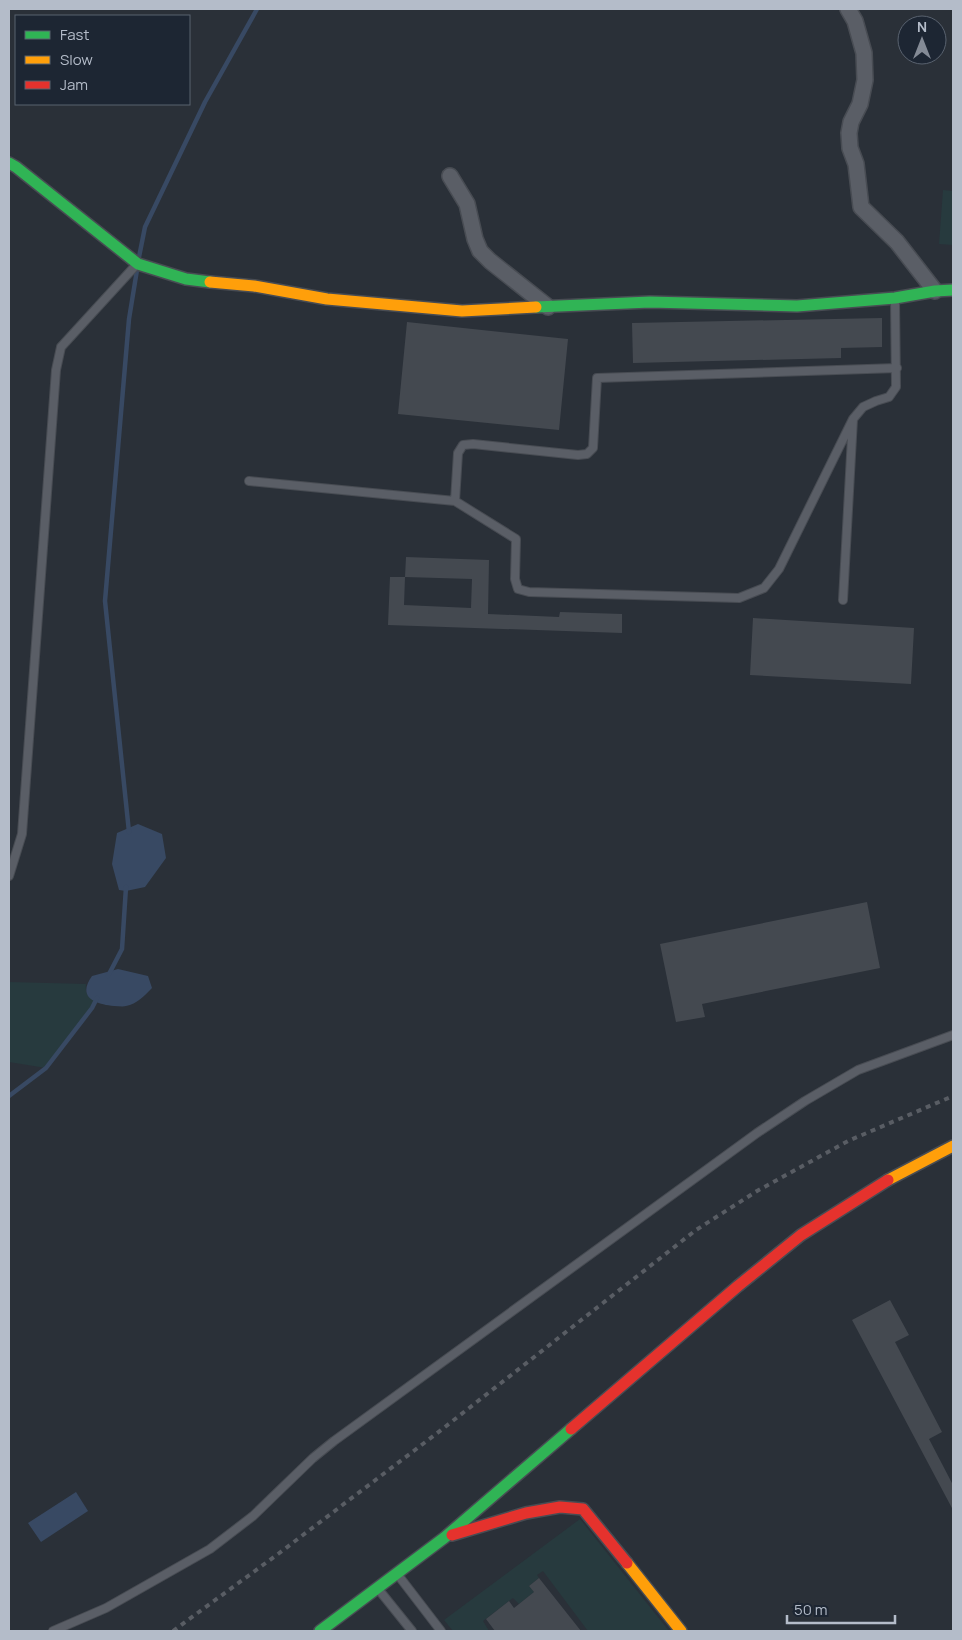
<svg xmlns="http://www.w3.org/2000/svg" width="962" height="1640" viewBox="0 0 962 1640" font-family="Manrope,sans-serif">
<rect width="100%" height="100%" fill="#2a3038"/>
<path fill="#273a3e" d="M 943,190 L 953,191 L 953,245 L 939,244 Z
M 9,982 L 86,984 C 85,994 88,997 96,1002 L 46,1068 L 9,1062 Z
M 580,1519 L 669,1631 L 588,1631 L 543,1571 L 537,1575 L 539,1578 L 529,1586 L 534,1592 L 519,1604 L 513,1598 L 483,1621 L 489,1631 L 453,1631 L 444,1620 Z"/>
<path fill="#384963" d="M 138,824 L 162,834 L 166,858 L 145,887 L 126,891 L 119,890 L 112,864 L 117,833 Z
M 118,969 L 148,976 L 152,988 C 144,996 137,1004 126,1006 C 123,1007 118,1006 114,1006 C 94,1004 77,997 92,976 Z
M 76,1492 L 88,1511 L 41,1542 L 28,1523 Z"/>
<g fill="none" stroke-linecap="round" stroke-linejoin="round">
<path stroke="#384963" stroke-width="4.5" d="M 139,257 L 145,227 L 205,102 L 257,9
M 129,832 L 105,601 L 129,319 L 137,270
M 108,976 L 122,949 L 126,887
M 9,1096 L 46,1068 L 92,1008 L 97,998"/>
</g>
<path fill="#444950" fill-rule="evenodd" d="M 882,318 L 882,347 L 841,348 L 841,358 L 633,363 L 632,323 Z
M 407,322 L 568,339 L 559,430 L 398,414 Z
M 406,557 L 489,560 L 488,614 L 559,617 L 560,612 L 622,614 L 622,633 L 388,625 L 390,577 L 405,577 ZM 405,577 L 472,579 L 471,608 L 404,605 Z
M 753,618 L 914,628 L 911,684 L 750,675 Z
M 867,902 L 880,968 L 702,1004 L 705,1017 L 676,1022 L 660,944 Z
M 890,1300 L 909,1335 L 895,1342 L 942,1432 L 929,1439 L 953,1485 L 953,1510 L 852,1320 Z
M 539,1578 L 581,1631 L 495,1631 L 486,1619 L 509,1601 L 514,1608 L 534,1592 L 529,1586 Z"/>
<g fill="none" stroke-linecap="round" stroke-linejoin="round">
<defs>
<path id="lane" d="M 249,481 L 455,501 L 458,453 L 463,445 L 473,444 L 578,455 L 587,454 L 593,448 L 597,378 L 897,368
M 455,501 L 516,539 L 515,579 L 518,589 L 529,592 L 739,598 L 764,588 L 779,569 L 853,419
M 843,600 L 853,419 L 863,407 L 876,401 L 889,397 L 896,387 L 895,300
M 9,876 L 22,834 L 56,370 L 61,347 L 137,264
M 398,1575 L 441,1631
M 379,1590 L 412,1631
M 53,1631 L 106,1608 L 210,1549 L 253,1516 L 313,1458 L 334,1441 L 757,1133 L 805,1101 L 858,1070 L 953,1035"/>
<path id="street" d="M 848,9 L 855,21 L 864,53 L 865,80 L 860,104 L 851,122 L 849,133 L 850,148 L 856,164 L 861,207 L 897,242 L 935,291
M 450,176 L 467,204 L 475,239 L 480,251 L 490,261 L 548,307"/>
<path id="fast" d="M 9,163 L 16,167 L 138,264 L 186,279 L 210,282
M 536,307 L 650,302 L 797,306 L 895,298 L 935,291 L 953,290
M 320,1631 L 444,1538 L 571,1429"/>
<path id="slow" d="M 210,282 L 254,286 L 327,299 L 462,311 L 536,307
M 888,1180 L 953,1146
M 627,1563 L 681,1631"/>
<path id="jam" d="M 571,1429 L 738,1286 L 801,1235 L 888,1180
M 452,1535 L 526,1513 L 560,1507 L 583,1509 L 627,1563"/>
</defs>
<use href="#lane" stroke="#484c53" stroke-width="10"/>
<use href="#street" stroke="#484c53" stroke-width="18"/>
<use href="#fast" stroke="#484c53" stroke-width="14"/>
<use href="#slow" stroke="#484c53" stroke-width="14"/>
<use href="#jam" stroke="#484c53" stroke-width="14"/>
<use href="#lane" stroke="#5a5e66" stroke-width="8"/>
<use href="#street" stroke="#5a5e66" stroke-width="15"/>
<use href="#fast" stroke="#30b455" stroke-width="11"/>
<use href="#slow" stroke="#ff9f0a" stroke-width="11"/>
<use href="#jam" stroke="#e5322d" stroke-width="11"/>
<path stroke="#595d64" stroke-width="4" stroke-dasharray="5 5" stroke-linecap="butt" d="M 173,1631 L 278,1554 L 436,1434 L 696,1230 L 757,1191 L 848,1141 L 953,1096"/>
</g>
<rect width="962" height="1640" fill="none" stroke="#b4bcc9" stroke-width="20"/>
<rect x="15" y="15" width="175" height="90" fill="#1d2633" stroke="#59626f"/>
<rect x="25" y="31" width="25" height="8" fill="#30b455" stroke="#59626f"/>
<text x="60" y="40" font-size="15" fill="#b4bcc9">Fast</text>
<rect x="25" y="56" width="25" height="8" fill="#ff9f0a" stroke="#59626f"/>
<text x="60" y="65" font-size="15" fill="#b4bcc9">Slow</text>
<rect x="25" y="81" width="25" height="8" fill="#e5322d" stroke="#59626f"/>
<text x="60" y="90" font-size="15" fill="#b4bcc9">Jam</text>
<g transform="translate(922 40)"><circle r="24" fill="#1d2633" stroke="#59626f"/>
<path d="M0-4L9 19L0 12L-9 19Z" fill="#848b96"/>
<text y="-8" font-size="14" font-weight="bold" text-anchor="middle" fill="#b4bcc9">N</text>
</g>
<path d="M787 1615v8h108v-8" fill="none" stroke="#b4bcc9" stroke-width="2.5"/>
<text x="794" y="1615" font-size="15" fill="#b4bcc9" stroke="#1d2633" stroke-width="4" paint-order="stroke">50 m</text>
</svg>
